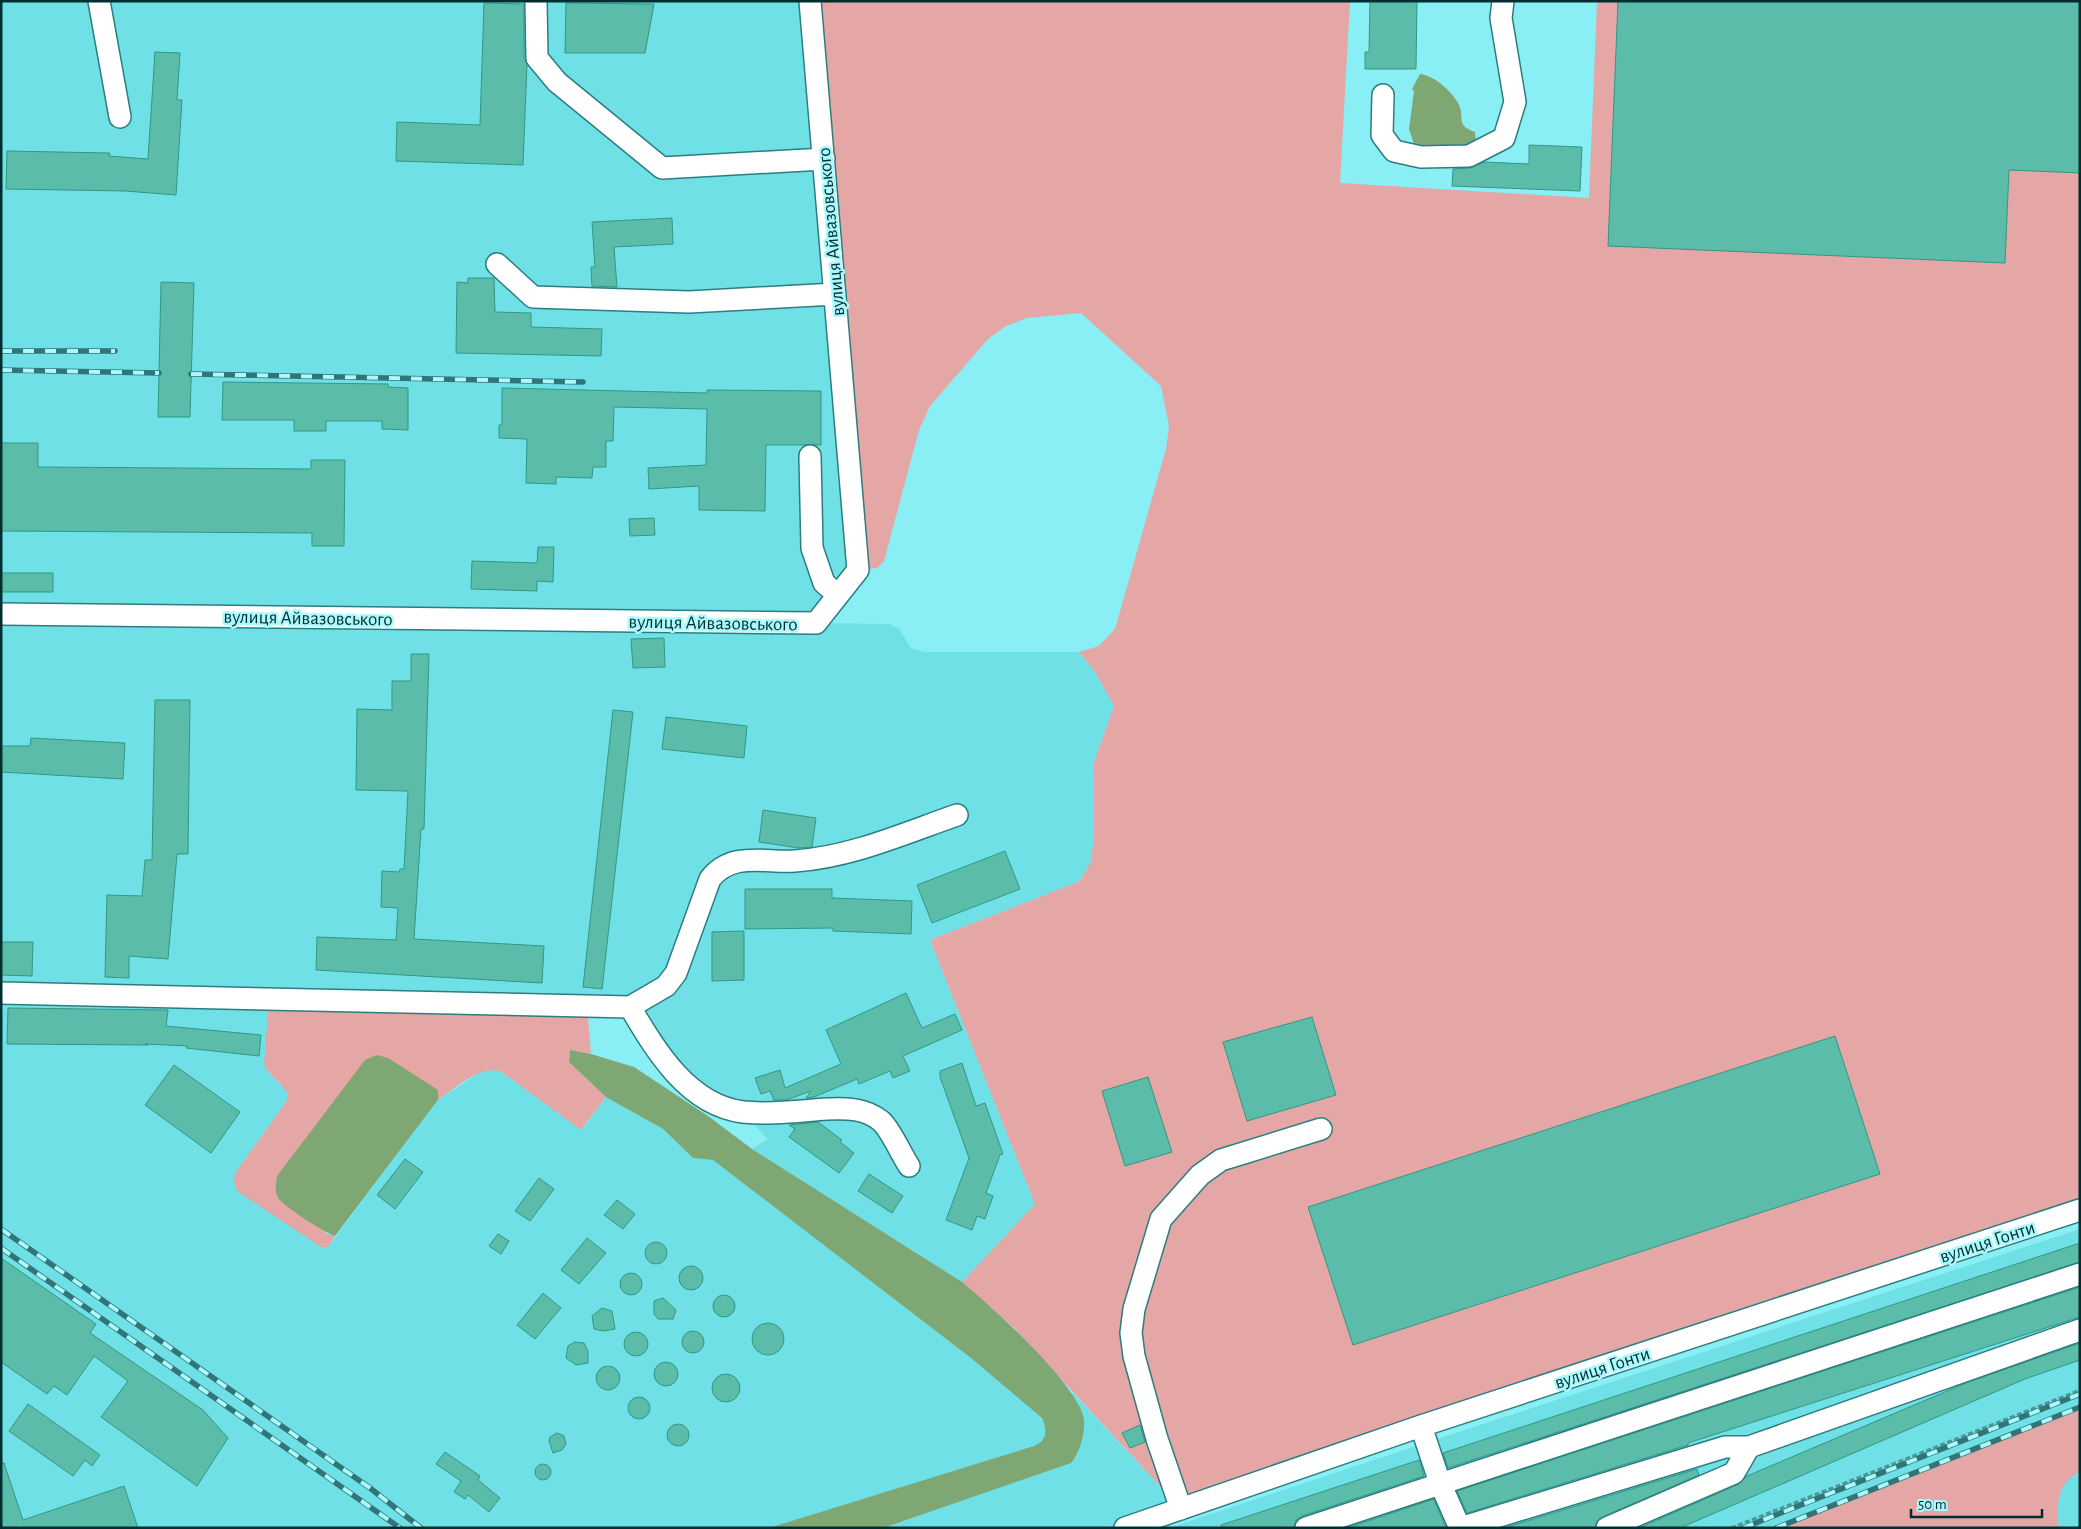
<svg xmlns="http://www.w3.org/2000/svg" width="2081" height="1529" viewBox="0 0 2081 1529" font-family="'Alegreya Sans',sans-serif">
<rect width="100%" height="100%" fill="#89eff4"/>
<path fill="#6fe1e6" d="M 1,1 L 810,1 L 858,570 L 816,623 L 889,624 L 899,629 L 911,648 L 924,652 L 1079,652 L 1095,672 L 1114,706 L 1093,765 L 1094,836 L 1091,861 L 1080,881 L 930,940 L 1035,1204 L 962,1282 L 752,1149 L 768,1139 L 741,1112 L 708,1100 L 630,1007 L 268,1072 L 285,1089 L 288,1095 L 286,1102 L 235,1173 L 328,1247 L 438,1100 L 479,1073 L 491,1069 L 500,1071 L 582,1130 L 606,1097 L 663,1129 L 693,1158 L 713,1160 L 971,1358 L 1034,1410 L 1042,1418 L 1046,1430 L 1073,1393 L 1181,1509 L 1125,1528 L 1,1528 Z
M 2080,1229 L 2080,1528 L 1169,1528 L 1440,1438 Z"/>
<path fill="#e4a7a6" d="M 810,1 L 1350,1 L 1340,183 L 1589,198 L 1597,1 L 2080,1 L 2080,1210 L 1181,1509 L 1013,1327 L 962,1282 L 1035,1204 L 930,940 L 1080,881 L 1091,861 L 1094,836 L 1093,765 L 1114,706 L 1095,672 L 1079,652 L 1099,646 L 1115,629 L 1166,449 L 1169,426 L 1161,386 L 1081,313 L 1027,318 L 1006,326 L 988,339 L 930,406 L 919,430 L 884,561 L 877,568 L 858,570 Z
M 269,999 L 587,1006 L 591,1054 L 570,1050 L 569,1062 L 606,1097 L 581,1130 L 500,1071 C 478,1066 456,1088 438,1100 L 438,1089 L 325,1233 L 335,1236 L 328,1247 L 321,1247 L 237,1191 L 234,1182 L 235,1173 L 286,1102 L 288,1095 C 282,1082 269,1077 264,1064 Z
M 2080,1407 L 2080,1472 C 2057,1482 2056,1506 2059,1528 L 1776,1528 Z"/>
<path fill="#7ea774" d="M 1420,74 C 1435,76 1452,91 1459,105 C 1465,118 1455,125 1475,132 L 1476,143 C 1454,149 1436,147 1414,144 L 1409,129 L 1414,91 L 1412,89 Z
M 570,1050 L 591,1054 L 634,1067 L 708,1116 L 752,1149 L 962,1282 C 989,1304 1081,1387 1084,1420 C 1085,1434 1080,1452 1071,1463 L 883,1528 L 769,1528 L 1034,1446 C 1048,1440 1047,1431 1042,1418 L 971,1358 L 713,1160 L 693,1158 L 663,1129 L 606,1097 L 569,1062 Z
M 377,1055 L 388,1058 L 438,1090 L 438,1100 L 335,1236 C 324,1232 286,1208 279,1199 C 274,1193 276,1183 277,1176 L 365,1060 Z"/>
<path fill="#5bbca9" stroke="#319786" d="M 1370,1 L 1417,1 L 1416,69 L 1365,69 L 1365,52 L 1369,52 Z
M 1618,1 L 2080,1 L 2080,173 L 2009,170 L 2005,263 L 1608,246 Z
M 484,3 L 524,4 L 524,58 L 527,64 L 523,165 L 396,161 L 397,122 L 480,125 Z
M 566,3 L 654,4 L 645,53 L 565,53 Z
M 155,52 L 180,53 L 177,100 L 182,100 L 176,195 L 125,191 L 6,189 L 7,151 L 110,153 L 109,156 L 148,159 Z
M 1529,145 L 1582,147 L 1580,191 L 1452,186 L 1453,169 L 1470,168 L 1485,162 L 1529,164 Z
M 672,218 L 673,244 L 614,247 L 617,287 L 592,286 L 591,267 L 595,267 L 592,222 Z
M 468,278 L 494,278 L 495,312 L 531,313 L 531,327 L 602,329 L 601,356 L 456,353 L 457,282 L 468,283 Z
M 161,282 L 194,283 L 190,417 L 158,417 Z
M 223,382 L 388,384 L 388,387 L 408,388 L 408,430 L 382,429 L 382,421 L 326,421 L 326,431 L 294,431 L 294,420 L 222,420 Z
M 502,388 L 707,393 L 707,390 L 821,391 L 821,445 L 766,445 L 765,511 L 699,510 L 699,486 L 649,489 L 648,468 L 706,465 L 707,409 L 614,407 L 613,441 L 606,441 L 606,467 L 593,467 L 592,478 L 556,477 L 556,484 L 526,483 L 527,439 L 499,438 L 499,425 L 502,425 Z
M 1,443 L 38,443 L 38,467 L 311,469 L 311,460 L 345,460 L 344,546 L 312,546 L 312,533 L 1,531 Z
M 654,518 L 655,535 L 630,536 L 629,519 Z
M 538,547 L 554,547 L 553,582 L 537,581 L 537,591 L 471,589 L 472,561 L 537,563 Z
M 1,573 L 53,573 L 53,592 L 1,592 Z
M 664,638 L 665,667 L 633,668 L 631,639 Z
M 411,654 L 429,654 L 424,829 L 421,829 L 414,939 L 544,946 L 542,983 L 316,970 L 317,937 L 396,940 L 398,908 L 381,907 L 382,871 L 399,872 L 400,869 L 404,869 L 408,791 L 356,790 L 357,709 L 392,710 L 392,681 L 411,681 Z
M 155,700 L 190,700 L 188,854 L 177,854 L 168,959 L 129,956 L 129,978 L 105,977 L 107,895 L 142,896 L 145,860 L 152,860 Z
M 613,710 L 633,712 L 602,989 L 583,987 Z
M 666,717 L 747,726 L 744,758 L 662,749 Z
M 31,738 L 125,743 L 123,779 L 1,772 L 1,746 L 30,746 Z
M 763,810 L 816,818 L 812,847 L 799,848 L 759,842 Z
M 1005,851 L 1020,889 L 932,923 L 917,885 Z
M 745,889 L 832,889 L 832,898 L 912,901 L 911,934 L 833,931 L 833,928 L 745,929 Z
M 744,931 L 744,980 L 712,981 L 712,932 Z
M 1,942 L 33,942 L 32,976 L 1,975 Z
M 906,993 L 922,1028 L 955,1014 L 962,1030 L 903,1056 L 910,1071 L 893,1078 L 890,1071 L 859,1084 L 857,1079 L 814,1097 L 806,1098 L 811,1091 L 786,1100 L 774,1100 L 770,1091 L 761,1094 L 755,1078 L 780,1070 L 785,1088 L 841,1064 L 826,1030 Z
M 8,1008 L 168,1010 L 166,1026 L 261,1035 L 259,1056 L 186,1048 L 188,1046 L 145,1044 L 148,1045 L 7,1044 Z
M 1312,1017 L 1336,1095 L 1247,1121 L 1223,1042 Z
M 1835,1036 L 1880,1174 L 1353,1345 L 1308,1207 Z
M 962,1063 L 976,1106 L 985,1103 L 1003,1154 L 1000,1155 L 986,1193 L 993,1196 L 985,1219 L 977,1216 L 972,1230 L 946,1220 L 969,1158 L 940,1077 L 940,1071 Z
M 174,1065 L 240,1112 L 211,1153 L 145,1105 Z
M 1148,1077 L 1172,1152 L 1125,1166 L 1102,1091 Z
M 818,1122 L 842,1140 L 840,1142 L 854,1153 L 839,1173 L 789,1137 L 795,1129 L 789,1125 Z
M 405,1159 L 423,1172 L 395,1209 L 377,1195 Z
M 869,1174 L 903,1196 L 892,1213 L 858,1191 Z
M 539,1178 L 554,1189 L 530,1221 L 515,1211 Z
M 617,1200 L 635,1214 L 623,1229 L 604,1215 Z
M 498,1234 L 509,1241 L 501,1254 L 489,1246 Z
M 587,1238 L 606,1253 L 579,1284 L 561,1270 Z
M645 1253a11 11 0 1 1 22 0a11 11 0 1 1-22 0Z
M 2080,1243 L 2080,1262 L 1448,1468 L 1443,1453 Z
M 1,1258 L 96,1324 L 90,1333 L 203,1410 L 228,1438 L 197,1486 L 101,1417 L 128,1381 L 94,1356 L 67,1395 L 54,1386 L 47,1394 L 1,1362 Z
M679 1278a12 12 0 1 1 24 0a12 12 0 1 1-24 0Z
M620 1284a11 11 0 1 1 22 0a11 11 0 1 1-22 0Z
M 2080,1287 L 2080,1317 L 1688,1443 L 1688,1445 L 1467,1513 L 1457,1491 Z
M 543,1293 L 561,1308 L 535,1339 L 517,1325 Z
M713 1306a11 11 0 1 1 22 0a11 11 0 1 1-22 0Z
M 663,1298 L 676,1310 L 673,1319 L 658,1319 L 654,1314 L 654,1301 Z
M 602,1308 L 612,1311 L 615,1329 L 603,1331 L 594,1329 L 592,1316 Z
M752 1339a16 16 0 1 1 32 0a16 16 0 1 1-32 0Z
M682 1342a11 11 0 1 1 22 0a11 11 0 1 1-22 0Z
M624 1344a12 12 0 1 1 24 0a12 12 0 1 1-24 0Z
M 575,1342 L 584,1343 L 588,1351 L 588,1363 L 576,1365 L 566,1358 L 568,1346 Z
M 2080,1343 L 2080,1360 L 2025,1379 L 1680,1528 L 1639,1528 L 1739,1484 L 1747,1476 L 1966,1383 Z
M654 1374a12 12 0 1 1 24 0a12 12 0 1 1-24 0Z
M596 1378a12 12 0 1 1 24 0a12 12 0 1 1-24 0Z
M712 1388a14 14 0 1 1 28 0a14 14 0 1 1-28 0Z
M628 1408a11 11 0 1 1 22 0a11 11 0 1 1-22 0Z
M 28,1404 L 100,1455 L 92,1466 L 85,1460 L 73,1476 L 9,1431 Z
M667 1435a11 11 0 1 1 22 0a11 11 0 1 1-22 0Z
M 1140,1425 L 1145,1442 L 1130,1448 L 1122,1433 Z
M 557,1433 L 564,1436 L 566,1444 L 562,1450 L 553,1453 L 549,1441 L 550,1437 Z
M 445,1452 L 480,1476 L 478,1480 L 500,1498 L 489,1512 L 468,1495 L 465,1499 L 454,1492 L 461,1481 L 436,1464 Z
M 1419,1460 L 1424,1476 L 1302,1516 L 1296,1520 L 1294,1528 L 1222,1528 L 1221,1525 Z
M 4,1463 L 23,1520 L 124,1486 L 138,1528 L 1,1528 L 1,1464 Z
M535 1472a8 8 0 1 1 16 0a8 8 0 1 1-16 0Z
M 1697,1469 L 1699,1475 L 1602,1517 L 1597,1521 L 1595,1528 L 1504,1528 Z
M 1434,1499 L 1446,1528 L 1347,1528 Z"/>
<g fill="none" stroke-linecap="round" stroke-linejoin="round">
<defs>
<path id="minor" d="M 99,1 L 120,117
M 536,1 L 537,58 L 557,82 L 662,168 L 824,159
M 1383,95 L 1382,135 L 1394,151 L 1421,157 L 1469,156 L 1504,138 L 1515,102 L 1501,18 L 1503,1
M 497,264 L 533,297 L 689,302 L 835,294
M 810,456 L 812,548 L 824,583 L 838,595
M 1,614 L 816,623 L 858,570 L 810,1
M 1,993 L 630,1007 L 666,986 L 676,973 L 710,879 C 732,851 764,863 795,861 C 852,857 905,833 957,815
M 630,1007 C 656,1051 688,1105 743,1112 C 770,1115 799,1111 827,1109 C 845,1108 865,1108 881,1121 C 891,1130 901,1154 909,1166
M 1421,1426 L 1440,1483 L 1460,1528
M 1181,1509 L 1157,1439 L 1134,1356 L 1131,1333 L 1134,1309 L 1161,1219 L 1200,1175 L 1221,1160 L 1321,1129
M 1125,1528 L 1421,1426 L 2080,1210
M 1306,1528 L 2080,1274
M 1460,1528 L 1725,1447 L 1749,1447 L 2080,1330
M 1607,1528 L 1734,1473 L 1749,1447"/>
</defs>
<use href="#minor" stroke="#2c7d80" stroke-width="24"/>
<path stroke="#4b989b" stroke-width="3" stroke-dasharray="5 2.5" stroke-linecap="butt" d="M 1731,1528 L 2080,1390"/>
<use href="#minor" stroke="#fff" stroke-width="21"/>
<defs>
<path id="rail" d="M 1,351 L 115,351
M 1,370 L 159,373
M 191,374 L 583,382
M 1,1229 L 370,1488 L 421,1528
M 1,1248 L 400,1528
M 1743,1528 L 2080,1394
M 1776,1528 L 2080,1407"/>
</defs>
<use href="#rail" stroke="#327477" stroke-width="5.5"/>
<use href="#rail" stroke="#aaf9fc" stroke-width="4" stroke-dasharray="11" stroke-linecap="butt"/>
</g>
<g text-anchor="middle" stroke-width="5" stroke-linejoin="round" paint-order="stroke">
<g font-size="19" fill="#002d2f" stroke="#aaf9fc">
<text transform="translate(830 232) rotate(-95)" y="7">вулиця Айвазовського</text>
<text transform="translate(308 617) rotate(1)" y="7">вулиця Айвазовського</text>
<text transform="translate(713 622) rotate(1)" y="7">вулиця Айвазовського</text>
<text transform="translate(1987 1241) rotate(-18)" y="7">вулиця Гонти</text>
<text transform="translate(1602 1367) rotate(-18)" y="7">вулиця Гонти</text>
</g>
</g>
<rect width="2081" height="1529" fill="none" stroke="#002d2f" stroke-width="5"/>
<path d="M1911 1509v8h131v-8" fill="none" stroke="#002d2f" stroke-width="2.5"/>
<text x="1918" y="1509" font-size="15" fill="#002d2f" stroke="#aaf9fc" stroke-width="4" paint-order="stroke">50 m</text>
</svg>
